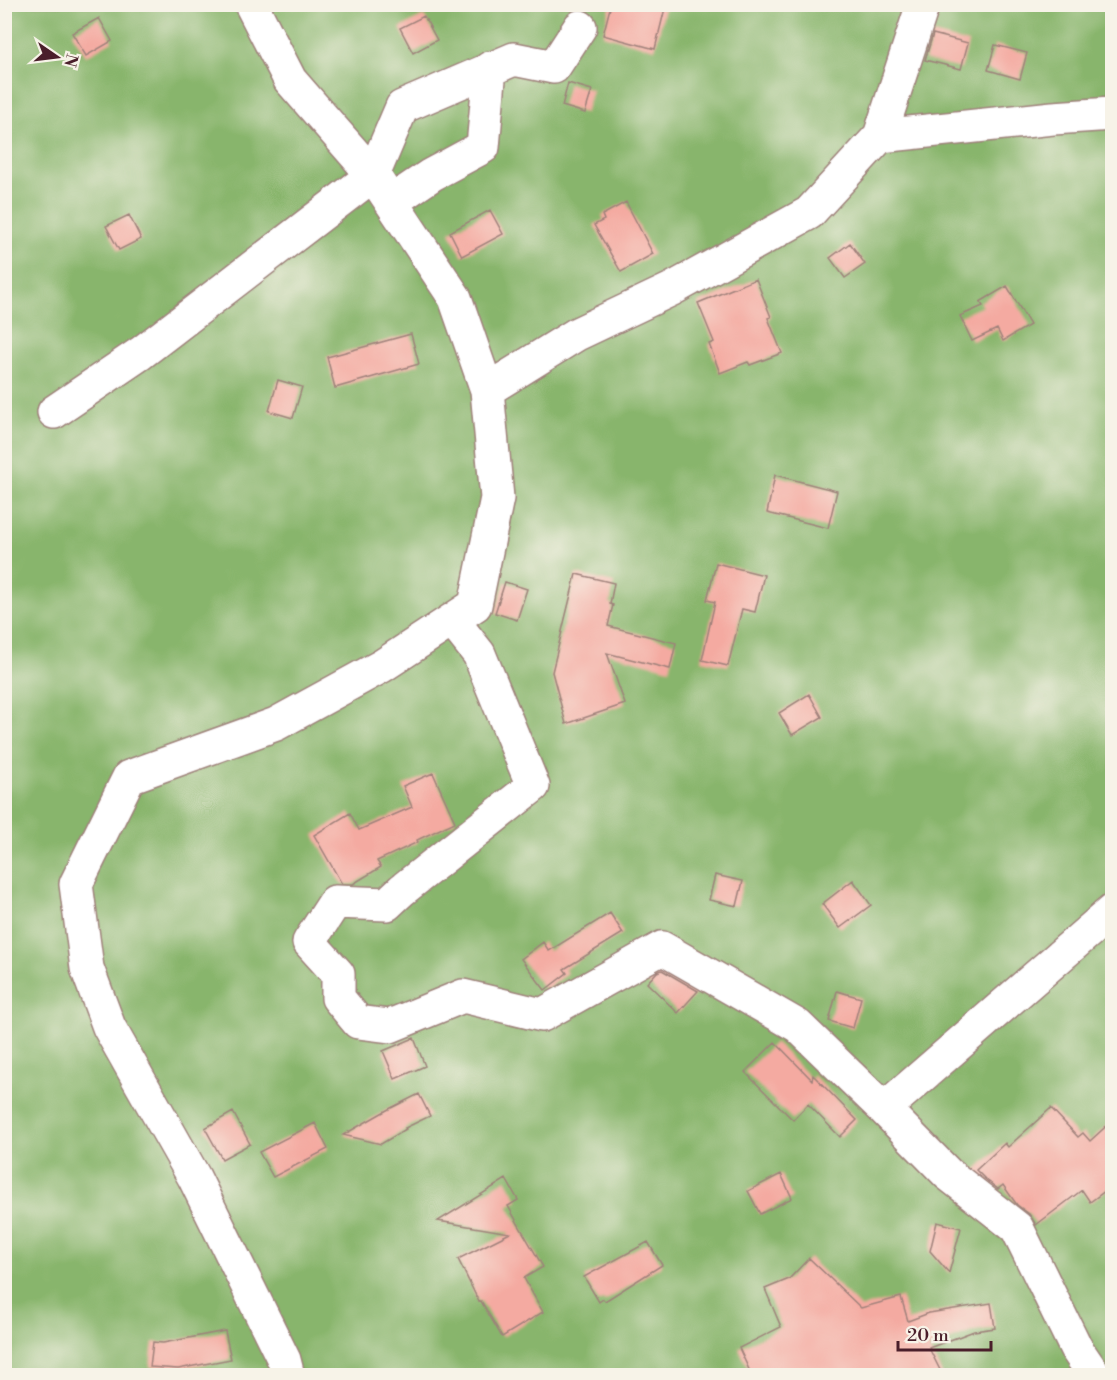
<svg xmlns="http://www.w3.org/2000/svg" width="1117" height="1380" viewBox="0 0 1117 1380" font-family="'Libre Bodoni',serif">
<rect width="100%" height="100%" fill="#f7f3e8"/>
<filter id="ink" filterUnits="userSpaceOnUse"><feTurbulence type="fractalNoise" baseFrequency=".0167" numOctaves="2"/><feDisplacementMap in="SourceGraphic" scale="12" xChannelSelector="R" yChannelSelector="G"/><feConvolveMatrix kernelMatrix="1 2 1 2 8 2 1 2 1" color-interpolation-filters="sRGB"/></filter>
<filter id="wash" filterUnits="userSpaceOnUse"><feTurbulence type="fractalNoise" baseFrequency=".008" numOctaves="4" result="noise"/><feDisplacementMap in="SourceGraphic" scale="24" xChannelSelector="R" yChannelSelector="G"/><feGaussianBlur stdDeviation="1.35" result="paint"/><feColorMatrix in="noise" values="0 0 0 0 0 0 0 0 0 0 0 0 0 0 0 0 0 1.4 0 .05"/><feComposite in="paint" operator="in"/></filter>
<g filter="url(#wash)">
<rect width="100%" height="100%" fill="#f2e3c8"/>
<path fill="#88b56c" stroke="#696a4c" stroke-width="1.5" d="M 5,5 L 1112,5 L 1112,1375 L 5,1375 Z"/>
<g id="blocks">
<path fill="#f4aaa1" d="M 611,4 L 666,4 L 655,49 L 603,35 Z
M 424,16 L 437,40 L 413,53 L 400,28 Z
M 99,18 L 112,41 L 86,56 L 72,33 Z
M 933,34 L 968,43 L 961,69 L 925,60 Z
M 995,45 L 1027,53 L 1020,79 L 988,70 Z
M 568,83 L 592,90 L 585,113 L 562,106 Z
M 626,202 L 653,254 L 621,272 L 594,225 L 604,220 L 602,215 Z
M 490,210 L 503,234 L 462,256 L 450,232 Z
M 129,215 L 141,239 L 119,250 L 106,226 Z
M 850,243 L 865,264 L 845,278 L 830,258 Z
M 756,279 L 771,317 L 768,318 L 782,353 L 750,365 L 748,362 L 720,373 L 709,344 L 714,342 L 698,303 Z
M 1007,286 L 1030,325 L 1003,341 L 997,329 L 972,341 L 960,316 L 983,306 L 980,302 Z
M 411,334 L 419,364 L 335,388 L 327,357 Z
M 278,380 L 302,387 L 293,418 L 269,411 Z
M 775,475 L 837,491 L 828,528 L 767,513 Z
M 716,563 L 764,575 L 755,612 L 742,609 L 728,666 L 702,660 L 715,602 L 707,600 Z
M 576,574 L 614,583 L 610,604 L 613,605 L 608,626 L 676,643 L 670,669 L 607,653 L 625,704 L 566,724 L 552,672 Z
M 505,582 L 527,589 L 517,620 L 495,613 Z
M 809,694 L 822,717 L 792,735 L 779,713 Z
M 433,773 L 455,822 L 417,840 L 418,842 L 377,861 L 381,867 L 353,884 L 342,884 L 314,835 L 350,813 L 359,830 L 412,807 L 403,786 Z
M 715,875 L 743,881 L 737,906 L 709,900 Z
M 853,880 L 871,905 L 840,928 L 822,904 Z
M 610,913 L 623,933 L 564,969 L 567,973 L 545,990 L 521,959 L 543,942 L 549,951 Z
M 662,970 L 698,991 L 678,1013 L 647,983 L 657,972 Z
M 837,991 L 861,998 L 853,1028 L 829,1021 Z
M 414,1038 L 425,1066 L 395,1079 L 383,1051 Z
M 775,1042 L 812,1080 L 813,1075 L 857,1120 L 840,1137 L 808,1104 L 793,1120 L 745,1072 Z
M 419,1094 L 430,1116 L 405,1128 L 406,1129 L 381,1144 L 343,1135 L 387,1110 Z
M 1051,1108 L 1078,1137 L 1083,1133 L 1090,1141 L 1113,1120 L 1113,1185 L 1090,1202 L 1082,1190 L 1036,1225 L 1029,1214 L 1017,1205 L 1003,1185 L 998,1189 L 985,1179 L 976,1170 L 1005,1143 L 1008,1147 Z
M 233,1112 L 250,1144 L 222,1159 L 205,1128 Z
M 315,1123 L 328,1149 L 273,1177 L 259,1152 Z
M 781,1174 L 792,1198 L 760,1214 L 748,1191 Z
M 506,1179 L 518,1200 L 508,1206 L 543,1267 L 524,1278 L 543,1312 L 502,1337 L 481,1301 L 479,1302 L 458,1259 L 510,1233 L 438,1221 Z
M 937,1222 L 961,1228 L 949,1273 L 930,1251 Z
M 648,1242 L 662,1265 L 605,1301 L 603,1299 L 599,1302 L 584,1277 Z
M 809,1258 L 861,1308 L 901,1297 L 908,1321 L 929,1313 L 991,1303 L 995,1328 L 974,1331 L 929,1348 L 943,1376 L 752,1376 L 739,1348 L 781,1327 L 765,1289 L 789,1279 Z
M 225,1331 L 231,1359 L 178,1369 L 150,1367 L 153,1342 L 163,1343 Z"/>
</g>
</g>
<g filter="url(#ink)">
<use href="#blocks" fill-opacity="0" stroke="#9e817a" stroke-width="1.5"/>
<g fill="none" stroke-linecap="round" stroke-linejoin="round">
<defs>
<path id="minor" d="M 251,4 L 290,80 L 373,175 L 455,298 L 487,390
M 880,136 L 1053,118 L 1112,114
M 391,202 L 431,175 L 483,147 L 490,68
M 54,412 L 141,353 L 373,175 L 402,107 L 514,59 L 554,67 L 580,27
M 452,620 L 479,654 L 533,786 L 402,890 L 387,904 L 335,902 L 309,942 L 338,974 L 338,998 L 358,1022 L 390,1026 L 463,996 L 542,1015 L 662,948 L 798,1026 L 884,1109 L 1112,911
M 884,1109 L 948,1174 L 1017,1228 L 1076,1348 L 1095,1376
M 288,1376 L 284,1360 L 194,1177 L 109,1027 L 87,968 L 76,884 L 129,777 L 276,724 L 382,666 L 475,605 L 497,498 L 487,390 L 577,334 L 672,289 L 809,213 L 880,136 L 923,4"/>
</defs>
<use href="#minor" stroke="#9e817a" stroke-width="36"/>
<use href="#minor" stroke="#fff" stroke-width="33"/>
</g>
</g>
<rect width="1117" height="1380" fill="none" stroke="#f7f3e8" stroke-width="24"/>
<g transform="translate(57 57) rotate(104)" stroke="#f7f3e8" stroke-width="4.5" paint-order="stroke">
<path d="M0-4.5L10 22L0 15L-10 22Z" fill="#4a1f2b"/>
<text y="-9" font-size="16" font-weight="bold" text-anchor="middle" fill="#4a1f2b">N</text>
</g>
<path d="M898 1341v9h93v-9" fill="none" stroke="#4a1f2b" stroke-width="3"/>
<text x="907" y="1341" font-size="18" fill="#4a1f2b" stroke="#f7f3e8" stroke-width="4.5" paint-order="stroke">20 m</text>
</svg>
